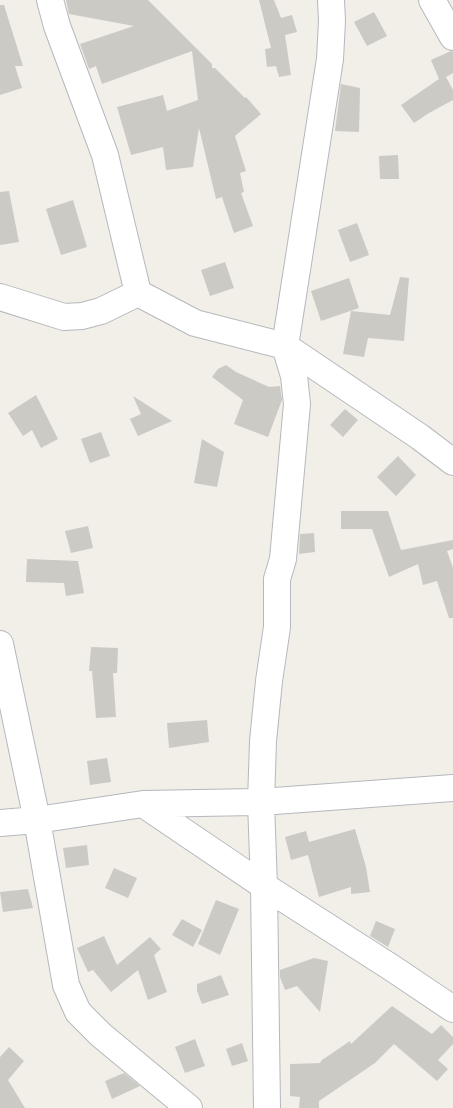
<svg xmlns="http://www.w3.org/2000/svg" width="453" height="1108" viewBox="0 0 453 1108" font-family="'PT Sans',sans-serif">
<rect width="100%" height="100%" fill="#f1efe8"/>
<path fill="#cccac5" d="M 66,0 L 148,0 L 212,64 L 212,68 L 215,68 L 245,98 L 246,97 L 261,114 L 235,136 L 246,171 L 240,173 L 244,192 L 241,193 L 253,226 L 234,233 L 222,197 L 216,199 L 199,128 L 193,167 L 166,170 L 163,147 L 131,155 L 117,107 L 163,95 L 167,111 L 198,100 L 192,51 L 102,84 L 96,66 L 89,69 L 80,44 L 134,26 L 69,14 Z
M 259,0 L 274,0 L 281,18 L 292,15 L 297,32 L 285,35 L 291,75 L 279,77 L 276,66 L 267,67 L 265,49 L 271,48 Z
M 0,5 L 4,5 L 23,66 L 15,66 L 22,88 L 0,95 Z
M 374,12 L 387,36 L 367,46 L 354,22 Z
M 451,51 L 453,52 L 453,73 L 446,77 L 453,90 L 453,100 L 429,113 L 414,123 L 401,105 L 439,79 L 431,60 Z
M 341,84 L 360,88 L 359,132 L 335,131 Z
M 398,155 L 399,179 L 380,179 L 379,156 Z
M 9,191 L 19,242 L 0,245 L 0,192 Z
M 73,200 L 87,247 L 61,255 L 46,209 Z
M 357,223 L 369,255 L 350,262 L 338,230 Z
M 225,262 L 234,288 L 210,296 L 201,270 Z
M 400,277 L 409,278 L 404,341 L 368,338 L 364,357 L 343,354 L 351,311 L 390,315 Z
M 349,278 L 359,308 L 321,321 L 311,291 Z
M 226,365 L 236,372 L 269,387 L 280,386 L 282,400 L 268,437 L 234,424 L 243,400 L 212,377 L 218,369 Z
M 36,395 L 58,439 L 41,448 L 32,430 L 23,436 L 8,413 Z
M 133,396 L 172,421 L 138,436 L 130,419 L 141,414 Z
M 345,409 L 358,420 L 343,437 L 330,425 Z
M 101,432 L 110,456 L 90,463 L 81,439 Z
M 202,439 L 224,452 L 217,487 L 194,483 Z
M 398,456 L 416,475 L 396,496 L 377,477 Z
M 341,511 L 388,511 L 401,550 L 453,540 L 453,549 L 447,551 L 453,568 L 453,618 L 449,618 L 437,581 L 423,585 L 418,564 L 389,577 L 372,529 L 341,529 Z
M 88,526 L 93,548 L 71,553 L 65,531 Z
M 314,533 L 315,552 L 299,554 L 300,534 Z
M 27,559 L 78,561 L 84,593 L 66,596 L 64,583 L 26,582 Z
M 91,647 L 118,648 L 117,673 L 113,673 L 116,717 L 96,718 L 92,671 L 89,671 Z
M 207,720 L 209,742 L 169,748 L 167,723 Z
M 107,758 L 111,782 L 90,785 L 87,761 Z
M 355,829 L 366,867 L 370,892 L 351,894 L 351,887 L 319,897 L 308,855 L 291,860 L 285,837 L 306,831 L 309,842 Z
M 87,845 L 89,865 L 66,868 L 63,848 Z
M 114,868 L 137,878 L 128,898 L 105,888 Z
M 28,889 L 33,908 L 3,912 L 0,892 Z
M 216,900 L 239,909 L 220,955 L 198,944 Z
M 182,919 L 202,930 L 193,947 L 172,935 Z
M 376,921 L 395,929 L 388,947 L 370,936 Z
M 104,936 L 117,965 L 150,937 L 161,949 L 154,955 L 167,992 L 148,1000 L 138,970 L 111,992 L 93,970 L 88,972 L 77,948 Z
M 314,958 L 328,961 L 320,1012 L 297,986 L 285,990 L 280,977 L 280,970 Z
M 221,975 L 229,995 L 202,1004 L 197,991 L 197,984 Z
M 392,1006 L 432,1034 L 441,1025 L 453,1037 L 453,1044 L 438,1060 L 448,1069 L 437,1081 L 394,1044 L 375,1063 L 319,1101 L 319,1108 L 299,1108 L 300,1097 L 290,1096 L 290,1064 L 320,1063 L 322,1060 L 350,1041 L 351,1044 Z
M 195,1039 L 205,1066 L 185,1073 L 175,1047 Z
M 242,1043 L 248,1061 L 232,1066 L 226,1049 Z
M 9,1047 L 24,1061 L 8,1080 L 25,1108 L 0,1108 L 0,1057 Z
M 124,1073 L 140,1086 L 112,1099 L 105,1081 Z"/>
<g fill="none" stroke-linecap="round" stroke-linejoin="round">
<defs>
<path id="minor" d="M 50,0 L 57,26 L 105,155 L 138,293 L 195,323 L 285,346 L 420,437 L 453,462
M 432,0 L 453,37
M 0,297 L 64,317 L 82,316 L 101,311 L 138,293
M 0,644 L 37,820 L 66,985 L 78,1012 L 101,1035 L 189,1108
M 143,804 L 264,886 L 392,968 L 453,1009
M 0,823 L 37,820 L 143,804 L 261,802 L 453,788
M 267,1108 L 264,886 L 261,802 L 263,741 L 269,681 L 277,627 L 277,579 L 283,559 L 297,404 L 294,376 L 285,346 L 330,59 L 332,21 L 331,0"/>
</defs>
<use href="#minor" stroke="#b5b8bc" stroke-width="28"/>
<use href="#minor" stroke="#fff" stroke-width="26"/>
</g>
</svg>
